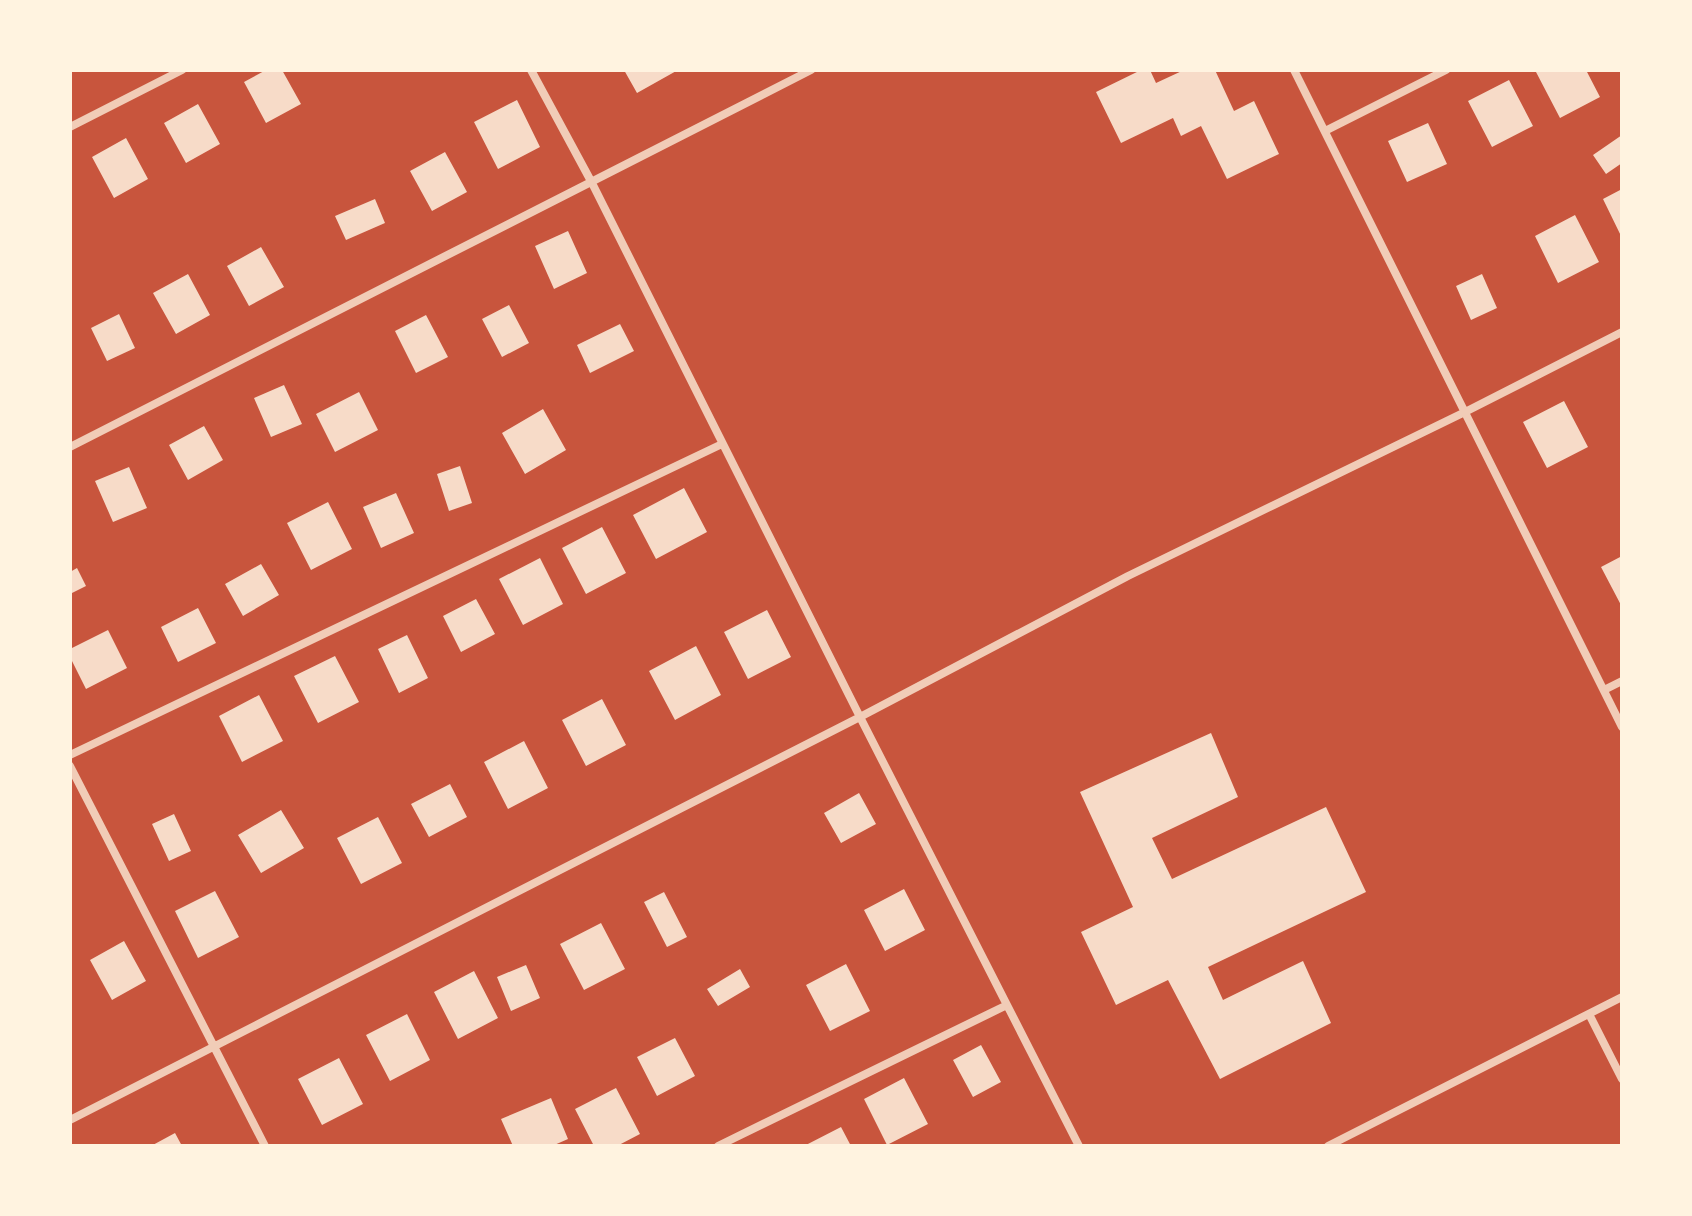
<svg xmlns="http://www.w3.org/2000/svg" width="1692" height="1216" viewBox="0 0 1692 1216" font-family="'Source Serif 4',serif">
<rect width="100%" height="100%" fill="#c8553d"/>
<path fill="#f7dbc8" d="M 266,70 L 282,70 L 301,104 L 266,123 L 244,82 Z
M 624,70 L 678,70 L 637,93 Z
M 1141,70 L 1150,70 L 1156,83 L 1184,70 L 1215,70 L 1234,111 L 1254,101 L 1279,154 L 1227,179 L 1201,126 L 1181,136 L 1173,118 L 1121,143 L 1096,92 Z
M 1539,70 L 1586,70 L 1600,97 L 1560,118 L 1536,72 Z
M 1509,80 L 1533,126 L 1492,147 L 1468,101 Z
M 517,100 L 540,147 L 498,169 L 474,122 Z
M 198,104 L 220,144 L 186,163 L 164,123 Z
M 1428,123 L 1447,164 L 1407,182 L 1388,141 Z
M 1622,135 L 1622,163 L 1606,174 L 1593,155 Z
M 126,138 L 148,179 L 114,198 L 92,157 Z
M 445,152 L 467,192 L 432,211 L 410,171 Z
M 1622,189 L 1622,238 L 1603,199 Z
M 375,199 L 385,223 L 346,240 L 335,216 Z
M 1575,215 L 1599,262 L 1558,283 L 1535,236 Z
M 568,231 L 587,273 L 554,289 L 535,246 Z
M 261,247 L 284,287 L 249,306 L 227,266 Z
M 188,274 L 210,315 L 176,334 L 153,293 Z
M 1482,274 L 1497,308 L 1471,320 L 1456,286 Z
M 509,305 L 529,343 L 502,357 L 482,319 Z
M 119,314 L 135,348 L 107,361 L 91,328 Z
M 426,315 L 448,357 L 416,373 L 395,331 Z
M 620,324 L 634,351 L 590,373 L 577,345 Z
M 284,385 L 302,424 L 271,437 L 254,398 Z
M 359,392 L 378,430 L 335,452 L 316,414 Z
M 1564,401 L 1588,447 L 1547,468 L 1523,422 Z
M 543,409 L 566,450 L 525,474 L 502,433 Z
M 204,426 L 223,460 L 188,480 L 169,445 Z
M 460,466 L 472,503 L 449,511 L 437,474 Z
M 129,467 L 147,508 L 113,522 L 95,481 Z
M 684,488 L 707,532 L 656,559 L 633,515 Z
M 396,493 L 414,533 L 381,548 L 363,507 Z
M 328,502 L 352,549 L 311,570 L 287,523 Z
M 602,527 L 626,573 L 586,594 L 562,548 Z
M 1622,556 L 1622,607 L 1601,567 Z
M 540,558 L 563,604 L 523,625 L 499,579 Z
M 261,564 L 279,595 L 243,616 L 225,584 Z
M 77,568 L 86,586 L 70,594 L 70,572 Z
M 476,599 L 495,634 L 461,652 L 443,616 Z
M 198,608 L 216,643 L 178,662 L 161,627 Z
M 767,610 L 791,657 L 748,679 L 724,632 Z
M 108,630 L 127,668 L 86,689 L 70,657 L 70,649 Z
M 407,635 L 428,678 L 399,693 L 378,649 Z
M 696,646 L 721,695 L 675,720 L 649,671 Z
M 335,656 L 359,702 L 318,723 L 294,676 Z
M 259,695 L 283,741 L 242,762 L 219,716 Z
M 602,699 L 626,745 L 586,766 L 562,720 Z
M 1211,733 L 1238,797 L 1152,838 L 1172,879 L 1326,807 L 1366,892 L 1208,967 L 1223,1000 L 1303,961 L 1331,1023 L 1220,1079 L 1168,980 L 1116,1005 L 1081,932 L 1133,907 L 1080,792 Z
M 524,741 L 548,788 L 508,809 L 484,762 Z
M 450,784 L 467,817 L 429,837 L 411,804 Z
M 859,793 L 876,824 L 841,843 L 824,813 Z
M 281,810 L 304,848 L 261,873 L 238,835 Z
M 174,814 L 191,851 L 169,861 L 152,824 Z
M 378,817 L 402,863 L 361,884 L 337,838 Z
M 904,889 L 925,930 L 885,951 L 864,910 Z
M 215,891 L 239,937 L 198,958 L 175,911 Z
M 664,892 L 687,937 L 667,947 L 644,902 Z
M 601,923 L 625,969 L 584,990 L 560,944 Z
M 124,941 L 146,981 L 112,1000 L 90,960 Z
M 846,964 L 870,1011 L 830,1031 L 806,985 Z
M 526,965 L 540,998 L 511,1011 L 497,977 Z
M 740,969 L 750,987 L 718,1006 L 707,989 Z
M 474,971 L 498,1018 L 458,1039 L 434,992 Z
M 407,1014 L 430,1060 L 390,1081 L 366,1035 Z
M 675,1038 L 695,1076 L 657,1096 L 637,1057 Z
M 981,1045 L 1001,1082 L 973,1097 L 953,1060 Z
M 339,1058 L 363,1104 L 322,1125 L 298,1079 Z
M 904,1078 L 928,1124 L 887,1145 L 864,1099 Z
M 616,1088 L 640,1134 L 617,1146 L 594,1146 L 575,1109 Z
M 551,1098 L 568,1139 L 552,1146 L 513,1146 L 501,1119 Z
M 841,1127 L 851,1146 L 804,1146 Z
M 175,1133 L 182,1146 L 151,1146 Z"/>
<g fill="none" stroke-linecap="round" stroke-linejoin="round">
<path stroke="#f1ccb7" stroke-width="8" d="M 531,70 L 592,183 L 860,717 L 1079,1146
M 1294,70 L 1622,727
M 70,127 L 182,70
M 1325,131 L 1446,70
M 70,447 L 811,70
M 1604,690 L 1622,681
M 70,755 L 722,444
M 70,766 L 265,1146
M 1589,1014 L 1622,1079
M 70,1120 L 860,717 L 1128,576 L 1465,412 L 1622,332
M 718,1146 L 1007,1005
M 1328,1146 L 1622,997"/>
</g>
<rect width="1692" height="1216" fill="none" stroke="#fff3e0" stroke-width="144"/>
</svg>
